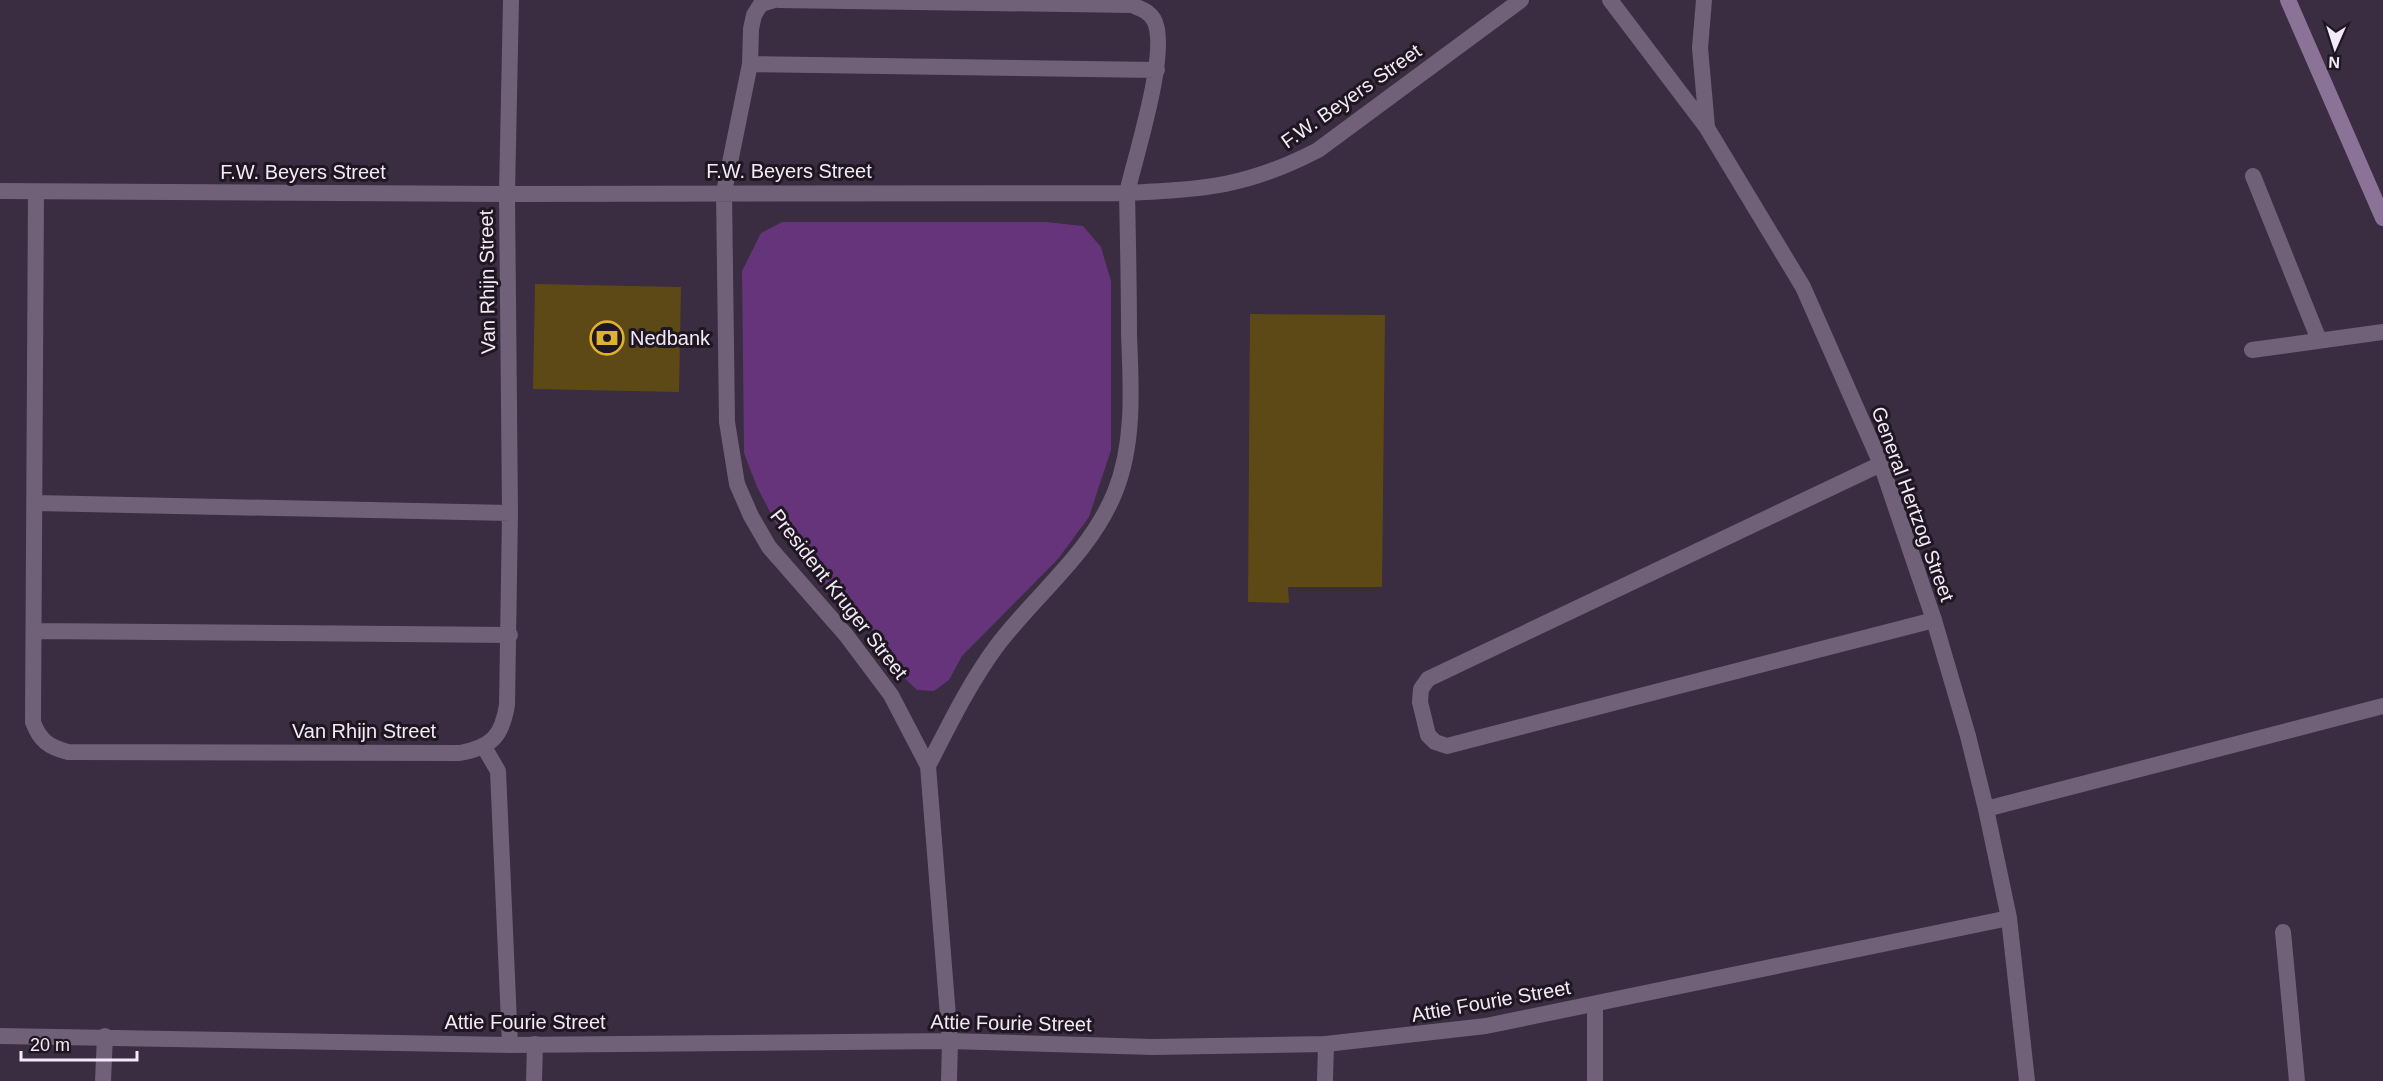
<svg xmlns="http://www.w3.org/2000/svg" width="2383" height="1081" viewBox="0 0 2383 1081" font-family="Helvetica,sans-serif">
<rect width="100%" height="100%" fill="#3a2c41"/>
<path fill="#65347a" d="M 782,222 L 1046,222 L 1083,226 L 1101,247 L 1111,281 L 1111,450 L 1089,517 L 1058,559 L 962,656 L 949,680 L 934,691 L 917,690 L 899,673 L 881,639 L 825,585 L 782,535 L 757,487 L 744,453 L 742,271 L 761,233 Z"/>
<path fill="#5d4915" d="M 535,284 L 681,287 L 679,392 L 533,389 Z
M 1250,314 L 1385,315 L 1382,587 L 1288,587 L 1289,603 L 1248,602 Z"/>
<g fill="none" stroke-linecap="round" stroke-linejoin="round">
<path stroke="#706078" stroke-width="16" d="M 778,0 L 1132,5 C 1141,9 1149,11 1154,20 C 1170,50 1135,157 1127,193
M 750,64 L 1157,70
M 2253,176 L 2319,340
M 36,192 L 33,722 C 40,741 49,747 68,752 L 460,753 C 492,747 502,736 507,705 L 510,513 L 507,194 L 511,0
M 724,192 L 750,64 L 751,29 L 754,15 L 761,4 L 774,0
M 2252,350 L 2383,332
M 1881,464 L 1428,679 L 1421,689 L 1420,702 L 1428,735 L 1435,742 L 1447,746 L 1934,620
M 36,503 L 510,513
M 34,631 L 510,635
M 2283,932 L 2297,1081
M 103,1081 L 105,1036
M 534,1081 L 535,1044
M 1325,1081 L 1326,1044
M 1595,1081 L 1595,1004"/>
<path stroke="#706078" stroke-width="16" d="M 484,747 L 498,771 L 510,1045
M 1986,809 L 2383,706"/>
<path stroke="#706078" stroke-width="16" d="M 1610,0 L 1707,128 L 1803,287 L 1881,464 L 1934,620 L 1968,736 L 1986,809 L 2009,918 L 2027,1081
M 1704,0 L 1700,48 L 1707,127
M 0,191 L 507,194 L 1127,193 C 1205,189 1247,187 1318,150 L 1521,0
M 724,192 L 727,422 L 737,484 L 751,516 L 769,547 L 846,635 L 891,695 L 928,766 L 950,1041 L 949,1081
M 928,766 C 949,725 969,684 996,647 C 1035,595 1090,554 1115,492 C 1135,442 1131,386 1129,334 C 1129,287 1128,240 1127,193
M 0,1036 L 510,1045 L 950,1041 L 1153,1047 L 1326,1044 L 1486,1026 L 2009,918"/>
<path stroke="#8a7396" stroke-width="16" d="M 2288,0 L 2383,218"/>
</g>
<defs>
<symbol id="bank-ring" viewBox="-11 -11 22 22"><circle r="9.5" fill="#1e1721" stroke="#deb133" stroke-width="1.5"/><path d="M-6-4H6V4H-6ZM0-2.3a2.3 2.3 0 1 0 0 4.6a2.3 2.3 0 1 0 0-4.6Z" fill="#deb133"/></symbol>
</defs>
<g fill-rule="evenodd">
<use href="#bank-ring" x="588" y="319" width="38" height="38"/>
</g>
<g text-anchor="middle" stroke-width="6" stroke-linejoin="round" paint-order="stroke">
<g font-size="20" fill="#f3eaf8" stroke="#1e1721">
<text transform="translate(1351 96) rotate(-35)" y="7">F.W. Beyers Street</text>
<text x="789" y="178">F.W. Beyers Street</text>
<text x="303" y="179">F.W. Beyers Street</text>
<text transform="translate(487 282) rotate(-91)" y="7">Van Rhijn Street</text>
<text transform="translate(1913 504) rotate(70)" y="7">General Hertzog Street</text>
<text transform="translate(839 594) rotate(52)" y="7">President Kruger Street</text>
<text x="364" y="738">Van Rhijn Street</text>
<text transform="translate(1491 1001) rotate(-10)" y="7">Attie Fourie Street</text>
<text x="525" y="1029">Attie Fourie Street</text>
<text transform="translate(1011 1023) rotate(1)" y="7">Attie Fourie Street</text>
</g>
<g font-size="20" fill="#f3eaf8" stroke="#1e1721" text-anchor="start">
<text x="630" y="345">Nedbank</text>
</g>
</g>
<g transform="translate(2335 48) rotate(183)" stroke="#1e1721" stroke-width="4.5" paint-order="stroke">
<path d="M0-4.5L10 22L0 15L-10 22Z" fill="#f3eaf8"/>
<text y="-9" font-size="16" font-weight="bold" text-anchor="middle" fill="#f3eaf8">N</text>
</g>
<path d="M21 1051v9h116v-9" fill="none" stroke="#f3eaf8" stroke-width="3"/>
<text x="30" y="1051" font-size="18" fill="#f3eaf8" stroke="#1e1721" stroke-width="4.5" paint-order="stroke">20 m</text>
</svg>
